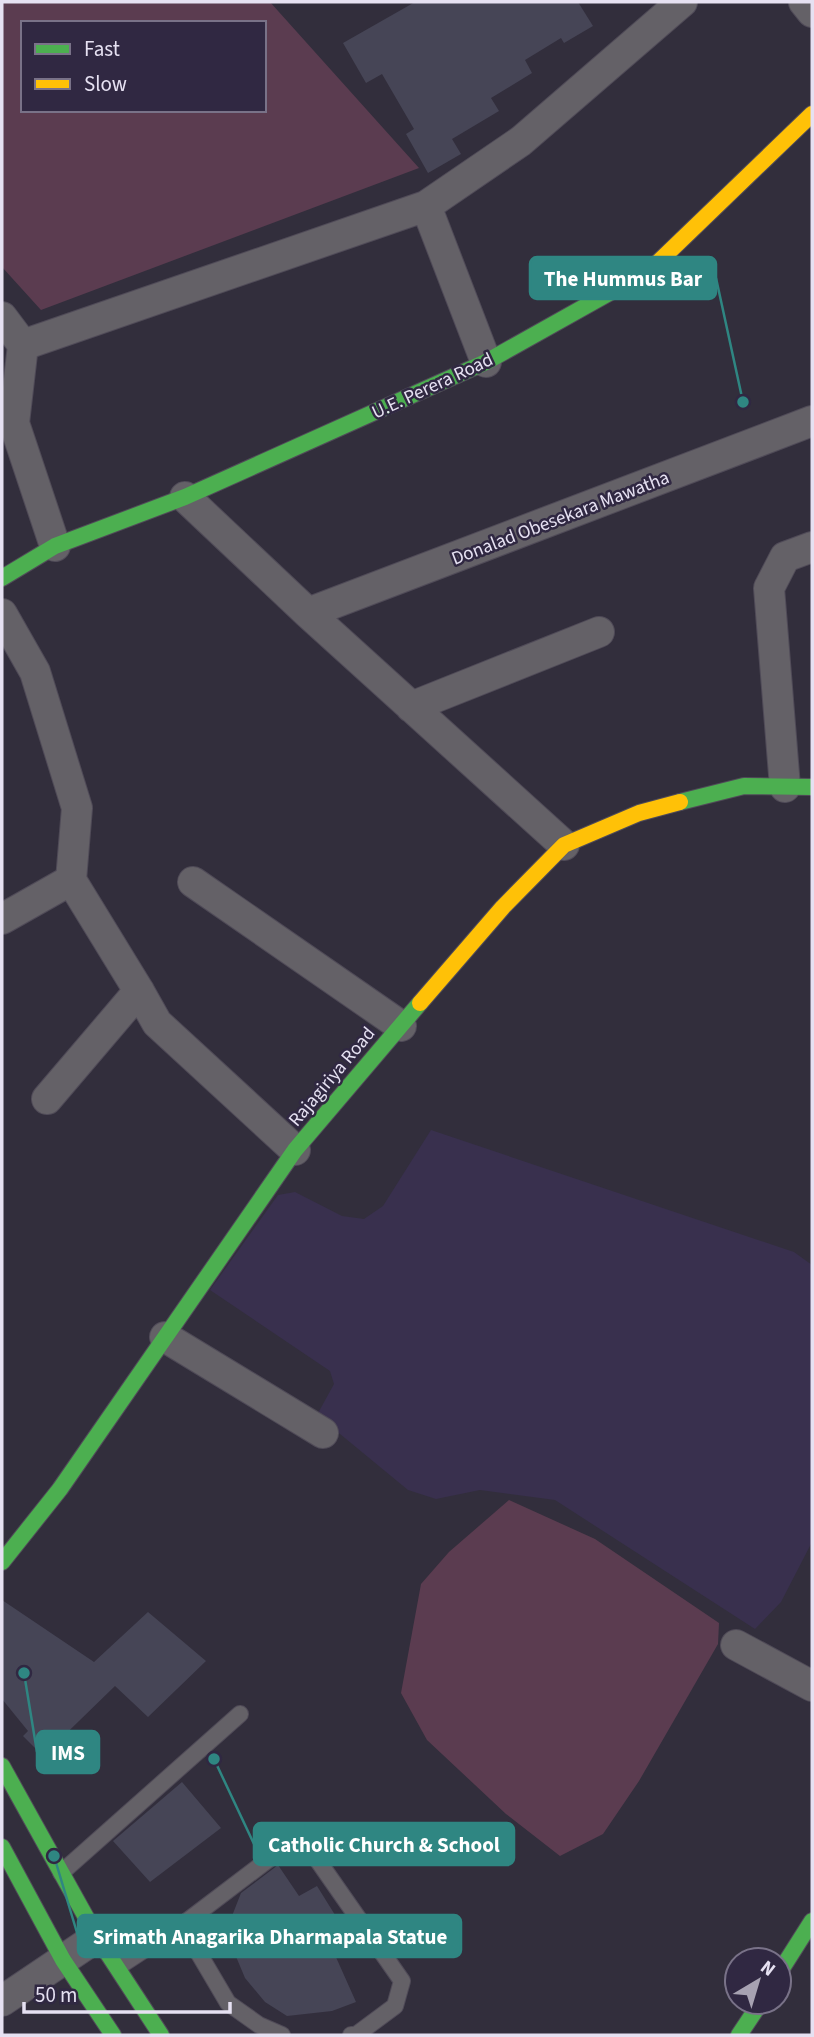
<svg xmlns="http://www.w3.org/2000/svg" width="814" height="2037" viewBox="0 0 814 2037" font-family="'Source Sans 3',sans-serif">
<rect width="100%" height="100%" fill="#322e3c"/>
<path fill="#39304e" d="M 431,1130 L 794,1252 L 812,1265 L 812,1542 L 781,1602 L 755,1629 L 555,1500 L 480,1490 L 436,1499 L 408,1490 L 317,1415 L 334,1384 L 330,1371 L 210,1290 L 278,1195 L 295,1192 L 342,1216 L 364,1219 L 383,1206 Z"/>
<path fill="#5b3c50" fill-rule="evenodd" d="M 2,2 L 270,2 L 419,168 L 41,310 L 2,267 ZM 23,23 L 264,23 L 264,110 L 23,110 Z
M 509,1500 L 595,1539 L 719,1623 L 718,1644 L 639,1781 L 603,1834 L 560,1856 L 506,1814 L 427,1740 L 401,1693 L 421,1584 L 449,1552 Z"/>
<path fill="#464556" d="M 415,2 L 578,2 L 593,26 L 564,43 L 561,38 L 525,60 L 532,73 L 491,98 L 499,111 L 452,139 L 461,154 L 428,173 L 406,134 L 414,129 L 382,74 L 366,83 L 343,43 Z
M 2,1600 L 94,1662 L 148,1612 L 206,1661 L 148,1717 L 115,1686 L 43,1756 L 23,1736 L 28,1731 L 2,1699 Z
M 182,1782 L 221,1828 L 150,1882 L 113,1841 Z
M 278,1865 L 299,1896 L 317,1886 L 355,1947 L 335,1955 L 356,2002 L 332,2011 L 287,2016 L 265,2002 L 245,1978 L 232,1947 L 232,1916 L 241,1893 Z"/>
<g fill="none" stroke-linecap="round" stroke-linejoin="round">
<defs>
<path id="lane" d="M 61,1873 L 240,1714
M 182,1925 L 228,2003 L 259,2025 L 282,2035
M 118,1967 L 182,1925 L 290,1843 L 307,1845 L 402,1981 L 395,2006 L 356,2035 L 351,2035"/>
<path id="street" d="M 804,2 L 812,12
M 426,206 L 486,362
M 2,317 L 23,345 L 14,423 L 55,546
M 23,345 L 426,206 L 521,141 L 682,2
M 185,497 L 308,613 L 564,845
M 308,613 L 812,421
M 2,614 L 35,672 L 77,808 L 71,880 L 139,991 L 157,1023 L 295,1150
M 411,707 L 599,632
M 785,787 L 769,588 L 785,557 L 812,547
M 193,882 L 401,1026
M 2,919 L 71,880
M 47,1099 L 139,991
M 165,1337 L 323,1433
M 736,1645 L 812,1686
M 2,2001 L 97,1937"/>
<path id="fast" d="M 2,578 L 55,546 L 185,497 L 486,362 L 618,288
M 680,802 L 744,786 L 812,787
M 2,1562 L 60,1489 L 295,1150 L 420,1003
M 2,1766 L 97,1937 L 161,2035
M 2,1847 L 63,1960 L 113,2035
M 779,1973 L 812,1921
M 739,2035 L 761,2002"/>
<path id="slow" d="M 618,288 L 648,272 L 812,114
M 420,1003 L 503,907 L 564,845 L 639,813 L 680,802"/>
</defs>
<use href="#lane" stroke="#504b58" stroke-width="18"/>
<use href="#street" stroke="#504b58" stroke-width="32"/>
<use href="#fast" stroke="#504b58" stroke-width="18"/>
<use href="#slow" stroke="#504b58" stroke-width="18"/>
<use href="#lane" stroke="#646167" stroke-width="16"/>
<use href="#street" stroke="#646167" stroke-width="30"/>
<use href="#fast" stroke="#4caf50" stroke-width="16"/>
<use href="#slow" stroke="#ffc107" stroke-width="16"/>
</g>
<g text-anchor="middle" stroke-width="5" stroke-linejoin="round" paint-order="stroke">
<g font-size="19" fill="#e6e1f2" stroke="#302842">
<text transform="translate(432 385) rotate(-25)" y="7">U.E. Perera Road</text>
<text transform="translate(560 517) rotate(-21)" y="7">Donalad Obesekara Mawatha</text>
<text transform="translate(331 1076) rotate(-50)" y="7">Rajagiriya Road</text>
</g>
</g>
<path fill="none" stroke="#2f8682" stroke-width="2.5" d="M743 402L716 278M24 1673L37 1752M214 1759L254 1844M54 1856L78 1936"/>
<g fill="#2f8682" stroke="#302842" stroke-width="2.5">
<circle cx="743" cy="402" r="7"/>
<circle cx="24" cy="1673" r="7"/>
<circle cx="214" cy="1759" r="7"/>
<circle cx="54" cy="1856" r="7"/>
</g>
<g fill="#2f8682" stroke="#2f8682" stroke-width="2.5">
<rect x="530" y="257" width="186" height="42" rx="7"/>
<rect x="37" y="1731" width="62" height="42" rx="7"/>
<rect x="254" y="1823" width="260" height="42" rx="7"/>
<rect x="78" y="1915" width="383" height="42" rx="7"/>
</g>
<g font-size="21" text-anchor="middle" font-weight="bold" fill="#fff">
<text x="623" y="286">The Hummus Bar</text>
<text x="68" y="1760">IMS</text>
<text x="384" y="1852">Catholic Church &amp; School</text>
<text x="270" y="1944">Srimath Anagarika Dharmapala Statue</text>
</g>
<rect width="814" height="2037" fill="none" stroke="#e6e1f2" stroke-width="7"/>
<rect x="21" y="21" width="245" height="91" fill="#302842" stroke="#797288" stroke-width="2"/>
<rect x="35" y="44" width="35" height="10" fill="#4caf50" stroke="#797288" stroke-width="2"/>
<text x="84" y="56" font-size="21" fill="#e6e1f2">Fast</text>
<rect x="35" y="79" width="35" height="10" fill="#ffc107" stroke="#797288" stroke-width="2"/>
<text x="84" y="91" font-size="21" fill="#e6e1f2">Slow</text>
<g transform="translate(758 1981) rotate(38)"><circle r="33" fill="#302842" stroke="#797288" stroke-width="2"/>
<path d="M0-5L12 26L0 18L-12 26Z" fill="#a7a2b2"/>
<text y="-10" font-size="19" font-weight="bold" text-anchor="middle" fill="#e6e1f2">N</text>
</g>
<path d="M24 2002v10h206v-10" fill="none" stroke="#e6e1f2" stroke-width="3.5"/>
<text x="35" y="2002" font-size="21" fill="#e6e1f2" stroke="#302842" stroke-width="5" paint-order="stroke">50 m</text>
</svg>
